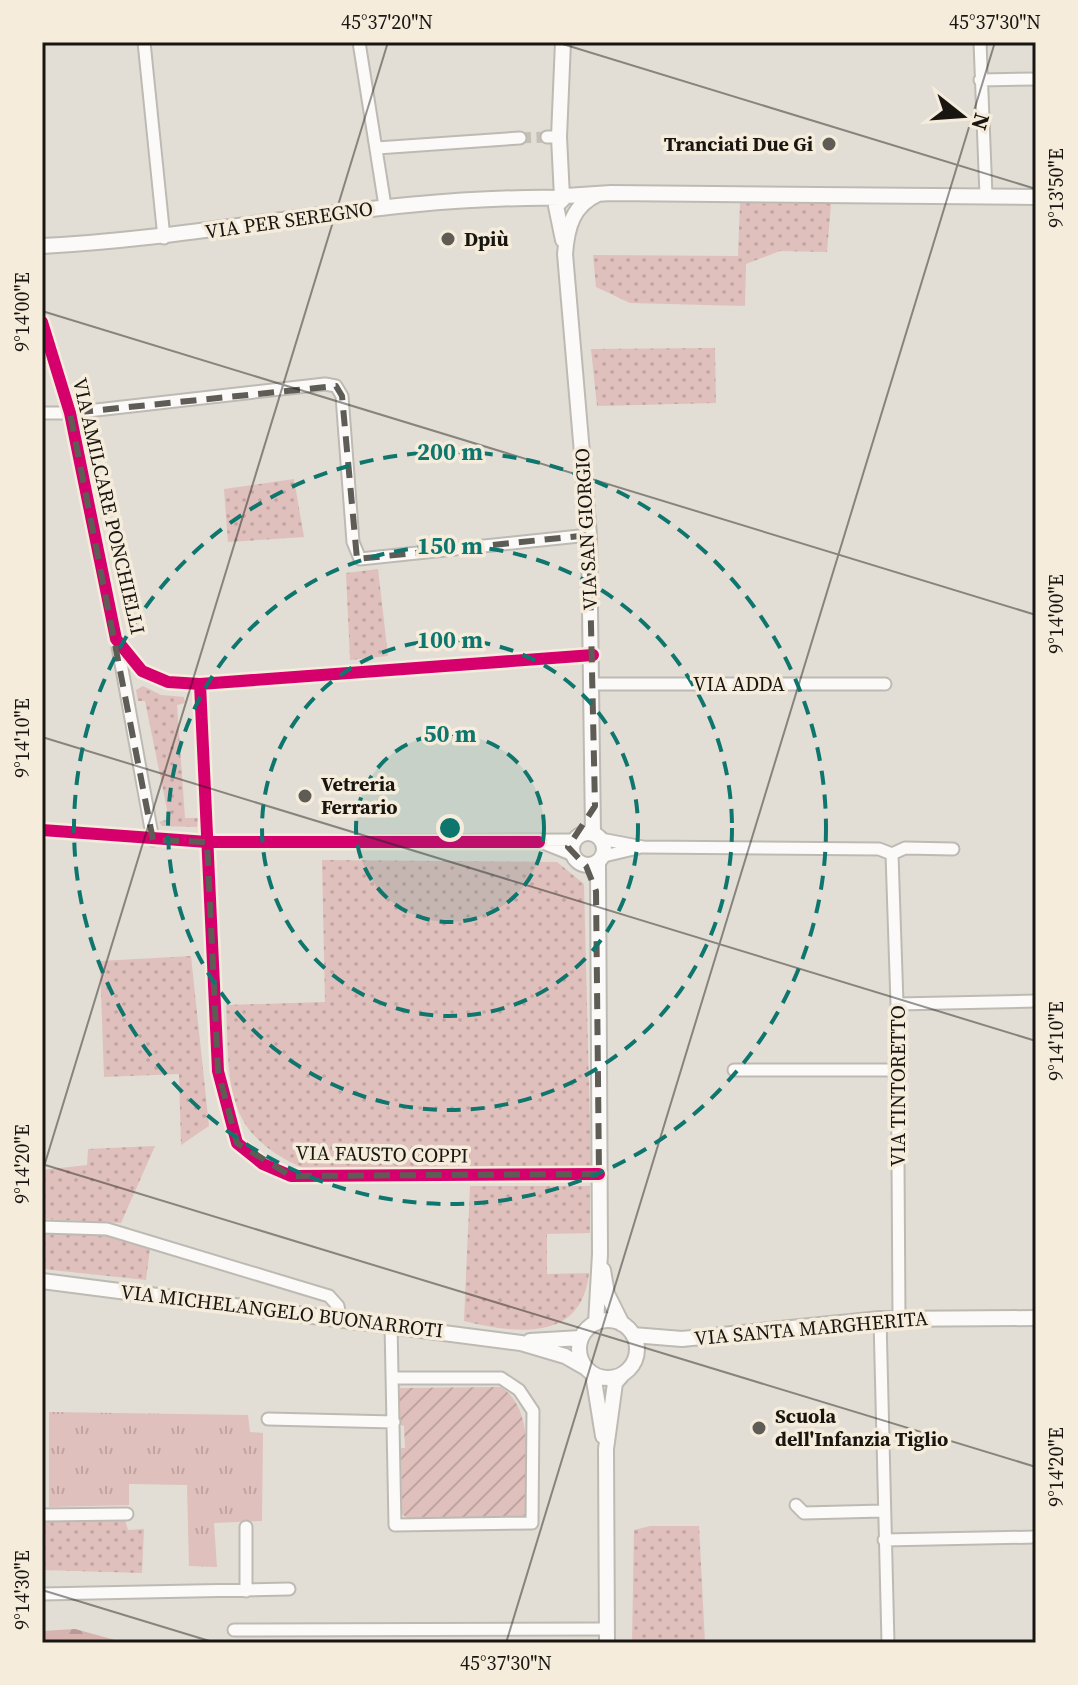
<svg xmlns="http://www.w3.org/2000/svg" width="1078" height="1685" viewBox="0 0 1078 1685" font-family="'Source Serif 4',serif">
<defs>
<pattern id="grass-dots" width="8" height="8" patternUnits="userSpaceOnUse" patternTransform="scale(2)"><rect width="8" height="8" fill="#dfc0bc"/><path d="M2 2h.1M6 6h.1" fill="none" stroke="#bfa4a1" stroke-width="1.8" stroke-linecap="round"/></pattern>
<pattern id="forest-firs" width="22" height="20" patternUnits="userSpaceOnUse" patternTransform="scale(2)"><rect width="22" height="20" fill="#d6b3af"/><path d="M5 1l3.5 6h-7zM16 11l3.5 6h-7z" fill="#b79996"/></pattern>
<pattern id="park-tufts" width="24" height="20" patternUnits="userSpaceOnUse" patternTransform="scale(2)"><rect width="24" height="20" fill="#dfc0bc"/><path d="M3 7l-1-3M5 7V3M7 7l1-3M15 17l-1-3M17 17v-4M19 17l1-3" fill="none" stroke="#bfa4a1"/></pattern>
<pattern id="garden-furrows" width="10" height="10" patternUnits="userSpaceOnUse" patternTransform="scale(2)"><rect width="10" height="10" fill="#dfc0bc"/><path d="M-1 1l2-2M0 10L10 0M9 11l2-2" fill="none" stroke="#bfa4a1"/></pattern>
</defs>
<rect width="100%" height="100%" fill="#e2ded5"/>
<path fill="url(#grass-dots)" d="M 740,203 L 831,204 L 827,252 L 780,251 L 746,264 L 745,306 L 630,303 L 596,287 L 593,255 L 738,256 Z
M 715,348 L 716,403 L 597,406 L 591,349 Z
M 294,479 L 304,537 L 228,542 L 224,489 Z
M 378,569 L 388,656 L 350,660 L 346,573 Z
M 143,686 L 161,695 L 184,697 L 185,703 L 177,705 L 185,818 L 198,818 L 197,827 L 162,826 L 159,822 L 169,819 L 145,701 L 138,701 L 136,690 Z
M 322,860 L 557,862 L 584,884 L 591,1166 L 305,1169 C 221,1133 230,1084 226,1005 L 325,1002 Z
M 191,956 L 209,1126 L 181,1145 L 179,1074 L 104,1077 L 100,961 Z
M 155,1146 L 121,1223 L 42,1219 L 42,1170 L 87,1165 L 88,1149 Z
M 470,1186 L 590,1186 L 590,1233 L 547,1234 L 547,1274 L 589,1273 C 582,1342 517,1334 464,1321 Z
M 42,1231 L 98,1232 L 150,1248 L 146,1280 L 42,1269 Z
M 125,1520 L 128,1530 L 144,1529 L 142,1573 L 42,1570 L 42,1521 Z
M 650,1526 L 699,1526 L 705,1643 L 632,1643 L 634,1530 Z"/>
<path fill="url(#forest-firs)" d="M 75,1629 L 126,1643 L 42,1643 L 42,1631 Z"/>
<path fill="url(#park-tufts)" d="M 49,1412 L 248,1415 L 250,1432 L 263,1433 L 262,1521 L 214,1523 L 217,1567 L 189,1566 L 187,1485 L 129,1484 L 129,1505 L 49,1507 Z"/>
<path fill="url(#garden-furrows)" d="M 501,1387 C 538,1411 524,1476 525,1515 L 522,1519 L 408,1519 L 402,1514 L 401,1448 L 405,1448 L 404,1426 L 400,1425 L 400,1388 Z"/>
<g fill="none" stroke-linecap="round" stroke-linejoin="round">
<path stroke="#c4c0b8" stroke-width="11" stroke-dasharray="11 5.5" stroke-linecap="butt" d="M 520,138 L 547,137"/>
<defs>
<path id="minor" d="M 144,42 L 164,238
M 359,42 L 385,206
M 980,42 L 986,196
M 980,80 L 1036,79
M 547,137 L 559,137
M 377,148 L 520,138
M 42,322 L 70,413 L 116,639 L 142,671 L 168,682 L 200,684 L 593,655
M 42,413 L 70,413 L 325,384 L 336,386 L 342,396 L 353,542 L 360,559 L 589,535
M 118,647 L 153,840
M 200,684 L 218,1071 L 237,1143 L 263,1164 L 291,1176 L 599,1174
M 593,684 L 885,684
M 42,830 L 207,842 L 575,840
M 601,839 L 643,847 L 879,849 L 892,854 L 905,848 L 953,849
M 543,843 L 573,855
M 892,854 L 897,1004 L 899,1318
M 604,856 L 638,848
M 897,1004 L 1036,1001
M 734,1070 L 897,1070
M 42,1227 L 107,1229 L 329,1296 L 338,1306 L 340,1317
M 880,1319 L 888,1643
M 391,1324 L 395,1525 L 532,1523 L 533,1411 L 519,1390 L 501,1378 L 394,1378
M 268,1419 L 394,1422
M 796,1505 L 804,1513 L 883,1511
M 42,1515 L 127,1514
M 884,1540 L 1036,1537
M 246,1591 L 246,1527
M 42,1594 L 289,1589
M 234,1630 L 607,1629"/>
<path id="tertiary" d="M 562,197 L 559,137 L 563,42
M 563,240 L 556,206 L 566,196 L 611,193 L 1036,197
M 42,246 C 216,237 386,195 561,198
M572 849a16 16 0 1 1 32 0a16 16 0 1 1-32 0Z
M 593,833 L 589,535 L 565,254 C 567,227 573,205 598,194
M 603,1270 L 607,1294 L 622,1324
M 42,1281 L 521,1343 L 565,1356 L 586,1368
M579 1349a29 29 0 1 1 58 0a29 29 0 1 1-58 0Z
M 596,1323 L 600,1254 L 598,863
M 633,1335 L 682,1339 L 880,1319 L 1036,1318
M 530,1341 L 581,1338
M 593,1374 L 603,1436
M 607,1643 L 606,1449 L 615,1383 L 622,1375"/>
</defs>
<use href="#minor" stroke="#bdbab3" stroke-width="15"/>
<use href="#tertiary" stroke="#bdbab3" stroke-width="18"/>
<use href="#minor" stroke="#fbfaf9" stroke-width="11"/>
<use href="#tertiary" stroke="#fbfaf9" stroke-width="14"/>
<defs>
<path id="cycleway" d="M 42,322 L 70,413 L 116,639 L 142,671 L 168,682 L 200,684 L 593,655
M 200,684 L 218,1071 L 237,1143 L 263,1164 L 291,1176 L 599,1174
M 42,830 L 207,842 L 539,842"/>
</defs>
<use href="#cycleway" stroke="#f6ecdc" stroke-width="17"/>
<use href="#cycleway" stroke="#d6006c" stroke-width="12"/>
</g>
<path fill="none" stroke="#5f5c56" stroke-width="6" stroke-dasharray="16 10" stroke-linejoin="round" d="M 336,386 L 342,396 L 357,559 L 589,535 L 595,806 L 568,847 L 586,866 L 596,891 L 599,1174 L 291,1176 L 237,1143 L 218,1071 L 207,842 L 153,840 L 70,413 Z"/>
<path fill="none" stroke="#191611" stroke-width="2" stroke-opacity="0.45" d="M 556,42 L 1036,189M 42,311 L 1036,615M 42,737 L 1036,1041M 42,1164 L 1036,1467M 42,1173 L 388,42M 42,1590 L 216,1643M 506,1643 L 995,42"/>
<circle cx="450" cy="828" r="94" fill="#0f766e" fill-opacity=".12"/>
<g fill="none" stroke="#0f766e" stroke-width="4" stroke-dasharray="14 10">
<circle cx="450" cy="828" r="94"/>
<circle cx="450" cy="828" r="188"/>
<circle cx="450" cy="828" r="282"/>
<circle cx="450" cy="828" r="376"/>
</g>
<g fill="#5f5c56" stroke="#f6ecdc" stroke-width="3">
<circle cx="829" cy="144" r="8"/>
<circle cx="448" cy="239" r="8"/>
<circle cx="305" cy="796" r="8"/>
<circle cx="759" cy="1428" r="8"/>
</g>
<g text-anchor="middle" stroke-width="7" stroke-linejoin="round" paint-order="stroke">
<g font-size="20" font-weight="bold" fill="#191611" stroke="#f6ecdc" text-anchor="start">
<text x="813" y="151" text-anchor="end">Tranciati Due Gi</text>
<text x="464" y="246">Dpiù</text>
<text x="321" y="791">Vetreria<tspan x="321" dy="23">Ferrario</tspan></text>
<text x="775" y="1423">Scuola<tspan x="775" dy="23">dell'Infanzia Tiglio</tspan></text>
</g>
<g font-size="20" fill="#191611" stroke="#f6ecdc">
<text transform="translate(289 220) rotate(-8)" y="7">VIA PER SEREGNO</text>
<text transform="translate(109 506) rotate(77)" y="7">VIA AMILCARE PONCHIELLI</text>
<text transform="translate(586 529) rotate(-93)" y="7">VIA SAN GIORGIO</text>
<text x="739" y="691">VIA ADDA</text>
<text transform="translate(898 1086) rotate(-90)" y="7">VIA TINTORETTO</text>
<text transform="translate(382 1154) rotate(1)" y="7">VIA FAUSTO COPPI</text>
<text transform="translate(282 1311) rotate(7)" y="7">VIA MICHELANGELO BUONARROTI</text>
<text transform="translate(811 1328) rotate(-5)" y="7">VIA SANTA MARGHERITA</text>
</g>
</g>
<circle cx="450" cy="828" r="12" fill="#0f766e" stroke="#f6ecdc" stroke-width="4"/>
<g font-size="24" text-anchor="middle" font-weight="bold" fill="#0f766e" stroke="#f6ecdc" stroke-width="7" stroke-linejoin="round" paint-order="stroke">
<text x="450" y="460">200 m</text>
<text x="450" y="554">150 m</text>
<text x="450" y="648">100 m</text>
<text x="450" y="742">50 m</text>
</g>
<rect width="1078" height="1685" fill="none" stroke="#f6ecdc" stroke-width="88"/>
<g transform="translate(962 116) rotate(107)" stroke="#f6ecdc" stroke-width="6" paint-order="stroke">
<path d="M0-6L14 30L0 20L-14 30Z" fill="#191611"/>
<text y="-12" font-size="22" font-weight="bold" text-anchor="middle" fill="#191611">N</text>
</g>
<rect x="44" y="44" width="990" height="1597" fill="none" stroke="#191611" stroke-width="3"/>
<g font-size="20" text-anchor="middle" fill="#191611">
<text x="387" y="29">45°37'20"N</text>
<text x="995" y="29">45°37'30"N</text>
<text transform="translate(1056 188) rotate(-90)" y="7">9°13'50"E</text>
<text transform="translate(22 312) rotate(-90)" y="7">9°14'00"E</text>
<text transform="translate(1056 614) rotate(-90)" y="7">9°14'00"E</text>
<text transform="translate(22 738) rotate(-90)" y="7">9°14'10"E</text>
<text transform="translate(1056 1041) rotate(-90)" y="7">9°14'10"E</text>
<text transform="translate(22 1164) rotate(-90)" y="7">9°14'20"E</text>
<text transform="translate(1056 1467) rotate(-90)" y="7">9°14'20"E</text>
<text transform="translate(22 1590) rotate(-90)" y="7">9°14'30"E</text>
<text x="506" y="1670">45°37'30"N</text>
</g>
</svg>
